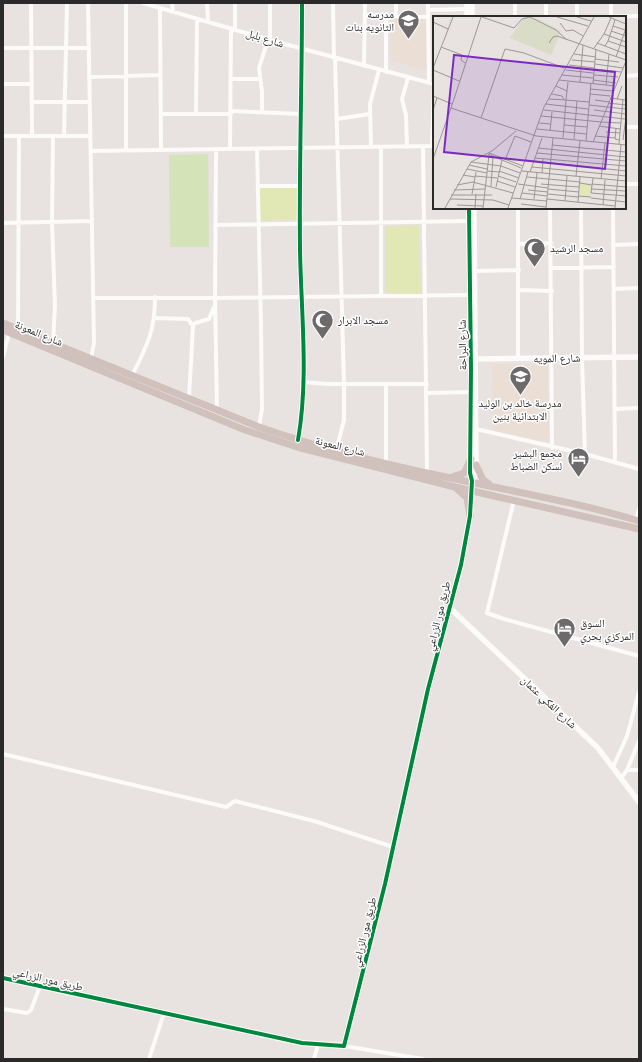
<svg xmlns="http://www.w3.org/2000/svg" width="642" height="1062" viewBox="0 0 642 1062" font-family="'Public Sans','Noto Naskh Arabic',sans-serif">
<rect width="100%" height="100%" fill="#e8e2e0"/>
<path fill="#ebded4" d="M 391,19 L 426,19 L 427,70 L 391,61 Z
M 492,364 L 548,365 L 549,442 L 493,430 Z"/>
<path fill="#d4e3b8" d="M 208,154 L 209,247 L 170,247 L 169,155 Z"/>
<path fill="#e1e8b5" d="M 260,188 L 297,188 L 296,220 L 260,221 Z
M 419,225 L 421,294 L 385,293 L 385,226 Z"/>
<g fill="none" stroke-linecap="round" stroke-linejoin="round">
<path stroke="#fcfbfa" stroke-width="4" d="M 31,3 L 32,136
M 88,3 L 94,343 L 91,359
M 126,3 L 126,150
M 143,3 L 270,40 L 434,84
M 172,3 L 173,12
M 207,3 L 208,21
M 333,3 L 334,58
M 396,3 L 396,16
M 428,3 L 429,83
M 515,3 L 515,17
M 546,3 L 546,17
M 577,3 L 577,17
M 611,3 L 611,17
M 160,8 L 161,149
M 428,10 L 467,9
M 366,15 L 428,17
M 580,17 L 639,16
M 235,29 L 235,3
M 3,48 L 88,48
M 335,58 L 344,384 L 344,420 L 336,451
M 364,66 L 365,3
M 386,72 L 386,15
M 625,76 L 639,75
M 89,77 L 160,75
M 231,79 L 259,79
M 3,84 L 32,84
M 33,102 L 90,102
M 231,111 L 300,114
M 262,112 L 262,92 L 259,68 L 267,43 L 270,40 L 270,3
M 196,113 L 197,19
M 161,114 L 231,114
M 337,119 L 370,114
M 625,127 L 639,127
M 3,136 L 90,136
M 53,136 L 52,222 L 55,306 L 53,343
M 64,136 L 67,3
M 423,146 L 427,472
M 432,146 L 434,84
M 371,147 L 370,104 L 379,70
M 381,147 L 381,296
M 407,147 L 406,115 L 402,99 L 408,78
M 230,149 L 231,28
M 257,149 L 261,325 L 262,409 L 259,427
M 91,151 L 434,146
M 625,184 L 639,184
M 258,186 L 300,186
M 518,208 L 518,359
M 550,208 L 552,448
M 581,208 L 582,358 L 585,454
M 613,208 L 615,463
M 3,223 L 91,221
M 215,225 L 469,221
M 519,244 L 551,243
M 614,245 L 639,244
M 551,268 L 614,267
M 474,271 L 519,270
M 614,289 L 639,288
M 519,290 L 552,291
M 93,298 L 215,298 L 216,149
M 155,318 L 188,319 L 193,326
M 18,329 L 19,136
M 3,357 L 9,333
M 132,376 C 147,345 155,332 155,297
M 303,382 L 328,384 L 427,384
M 427,393 L 471,392
M 189,398 L 193,326 L 195,323 L 209,319 L 214,307
M 615,409 L 639,408
M 217,410 L 215,298 L 470,295
M 476,429 L 585,454 L 639,469
M 298,440 C 309,378 301,312 300,249 C 299,167 302,85 302,3
M 386,462 L 386,384
M 514,500 L 487,613 L 504,619 L 639,656
M 636,520 L 639,509
M 3,754 L 226,807 L 235,801 L 314,821 L 393,847
M 613,767 L 627,736 L 639,692
M 627,770 L 639,770
M 621,778 L 627,770 L 639,741
M 3,1009 L 27,1013 L 31,1010 L 40,986
M 344,1046 L 423,1059
M 149,1059 L 164,1013
M 314,1059 L 318,1044"/>
<path stroke="#fcfbfa" stroke-width="5.5" d="M 467,3 L 467,17
M 472,3 L 472,17
M 476,359 L 639,357
M 472,481 L 475,476 L 476,465 L 474,208
M 451,609 L 598,748 L 639,802
M 3,978 L 302,1043 L 344,1046 L 385,884 L 428,689 L 461,565 L 470,516 L 472,481 L 470,473 L 471,370 L 469,208"/>
<path stroke="#d0c1bc" stroke-width="7" d="M 3,323 L 259,427 C 320,448 383,464 446,477 C 511,491 576,502 639,521
M 3,330 L 245,430 L 297,447 L 455,487 L 639,529
M 476,465 L 483,480 L 489,484
M 452,477 L 464,473 L 471,459
M 457,489 L 467,498 L 470,516"/>
<defs>
<path id="cycleway" d="M 298,440 C 309,378 301,312 300,249 C 299,167 302,85 302,3
M 3,978 L 302,1043 L 344,1046 L 385,884 L 428,689 L 461,565 L 470,516 L 472,481 L 470,473 L 471,370 L 469,208"/>
</defs>
<use href="#cycleway" stroke="#fff" stroke-width="6"/>
<use href="#cycleway" stroke="#00873e" stroke-width="4"/>
</g>
<defs>
<symbol id="school-pin" viewBox="-11 -11 22 30"><path d="M0 17L-7.5 6A9.5 9.5 0 1 1 7.5 6Z" fill="#6c6a6a" stroke="#fff"/><path d="M0-5L7-2L0 1L-7-2ZM-4 1L0 2.5L4 1V4Q0 6-4 4Z" fill="#fff"/></symbol>
<symbol id="mosque-pin" viewBox="-11 -11 22 30"><path d="M0 17L-7.5 6A9.5 9.5 0 1 1 7.5 6Z" fill="#6c6a6a" stroke="#fff"/><path d="M3.5-4.9A6 6 0 1 0 3.5 4.9A5 5 0 1 1 3.5-4.9Z" fill="#fff"/></symbol>
<symbol id="hotel-pin" viewBox="-11 -11 22 30"><path d="M0 17L-7.5 6A9.5 9.5 0 1 1 7.5 6Z" fill="#6c6a6a" stroke="#fff"/><path d="M-6-4.5h1.5V1H6V5H4.5V3h-9V5H-6ZM-4 0a1.8 1.8 0 1 1 3.6 0ZM.5 0V-2.5h3Q6-2.5 6 0Z" fill="#fff"/></symbol>
</defs>
<g fill-rule="evenodd">
<use href="#school-pin" x="396" y="8" width="25" height="34"/>
<use href="#mosque-pin" x="522" y="236" width="25" height="34"/>
<use href="#mosque-pin" x="310" y="308" width="25" height="34"/>
<use href="#school-pin" x="508" y="364" width="25" height="34"/>
<use href="#hotel-pin" x="566" y="446" width="25" height="34"/>
<use href="#hotel-pin" x="552" y="616" width="25" height="34"/>
</g>
<g text-anchor="middle" stroke-width="3" stroke-linejoin="round" paint-order="stroke">
<g font-size="11" fill="#2a2a2a" stroke="#fff" text-anchor="start">
<text x="394" y="18" text-anchor="end">مدرسه<tspan x="394" dy="13">الثانويه بنات</tspan></text>
<text x="550" y="252">مسجد الرشيد</text>
<text x="338" y="324">مسجد الابرار</text>
<text x="520" y="407" text-anchor="middle">مدرسة خالد بن الوليد<tspan x="520" dy="13">الابتدائية بنين</tspan></text>
<text x="562" y="457" text-anchor="end">مجمع البشير<tspan x="562" dy="13">لسكن الضباط</tspan></text>
<text x="580" y="627">السوق<tspan x="580" dy="13">المركزي بحري</tspan></text>
</g>
<g font-size="11" fill="#2a2a2a" stroke="#fff">
<text transform="translate(265 38) rotate(17)" y="4">شارع بلبل</text>
<text transform="translate(39 333) rotate(22)" y="4">شارع المعونة</text>
<text transform="translate(462 345) rotate(-91)" y="4">شارع البراحة</text>
<text transform="translate(557 358) rotate(-1)" y="4">شارع المويه</text>
<text transform="translate(340 446) rotate(14)" y="4">شارع المعونة</text>
<text transform="translate(438 616) rotate(-76)" y="4">طريق مور الزراعي</text>
<text transform="translate(549 702) rotate(43)" y="4">شارع الفكي عثمان</text>
<text transform="translate(364 932) rotate(-76)" y="4">طريق مور الزراعي</text>
<text transform="translate(48 979) rotate(13)" y="4">طريق مور الزراعي</text>
</g>
</g>
<g transform="translate(433 16)">
<rect width="193" height="193" fill="#e8e2e0"/>
<path d="M 91,1 L 105,3 L 128,15 L 118,39 L 77,22 Z" fill="#d9dcc7"/>
<path d="M 147,168 L 158,169 L 157,181 L 146,179 Z" fill="#e1e8b5"/>
<path fill="none" stroke="#9c9897" stroke-width="1" d="M 48,1 L 18,92 L 103,120 L 193,129M 49,1 L 81,12 L 89,3 L 97,1 L 123,14 L 134,24M 124,1 L 155,10M 144,1 L 158,5M 176,1 L 193,8M 0,6 L 15,13M 127,7 L 133,15 L 140,14 L 150,20M 180,10 L 192,14M 178,15 L 193,20M 171,18 L 193,26M 175,25 L 182,4M 116,27 L 120,21 L 124,20 L 193,44M 164,27 L 193,38M 172,30 L 175,25 L 193,31M 8,31 L 29,39 L 28,44 L 32,47M 161,32 L 171,18 L 178,2M 141,38 L 163,41M 183,41 L 193,12M 162,43 L 186,46M 139,44 L 162,46M 162,48 L 190,52M 136,49 L 161,52M 0,52 L 20,1M 161,53 L 188,56M 0,54 L 26,65M 133,54 L 160,57M 129,59 L 160,62M 161,59 L 185,61M 126,64 L 182,70M 160,64 L 183,67M 135,66 L 133,84 L 156,86M 147,66 L 150,29M 160,68 L 163,33M 173,69 L 176,38M 123,70 L 134,75M 157,73 L 180,75M 119,78 L 129,80 L 131,83M 157,78 L 177,80M 0,80 L 19,88M 177,82 L 193,84M 116,83 L 133,84 L 130,122M 184,83 L 189,70M 162,84 L 176,86M 175,87 L 193,89M 113,88 L 155,93M 156,89 L 174,91M 174,91 L 193,93M 0,94 L 4,82M 111,94 L 192,103M 161,94 L 193,98M 108,100 L 168,106M 48,102 L 72,33 L 91,37 L 131,52M 168,106 L 188,107M 106,107 L 118,108M 131,109 L 154,111M 166,110 L 187,113M 183,112 L 182,123 L 186,124M 104,113 L 153,118M 117,115 L 119,96M 173,116 L 187,117M 162,120 L 182,122M 141,123 L 144,85M 190,124 L 193,101M 153,125 L 158,67M 160,126 L 193,45M 186,128 L 190,83M 119,129 L 193,136M 105,132 L 193,141M 56,137 L 90,150M 104,137 L 193,145M 55,138 L 88,152M 102,142 L 193,150M 0,143 L 18,92M 72,144 L 82,120 L 98,126M 93,144 L 193,155M 38,146 L 68,150 L 87,157M 36,149 L 54,153M 99,151 L 193,160M 34,153 L 54,157M 54,155 L 66,156M 66,155 L 86,162M 89,155 L 193,165M 97,156 L 109,122M 109,157 L 110,143M 30,159 L 42,161M 42,160 L 64,162M 65,160 L 83,166M 143,160 L 147,125M 94,161 L 147,166M 168,163 L 172,127M 64,165 L 82,171M 147,167 L 159,169M 85,168 L 115,172M 108,168 L 146,171M 159,168 L 193,171M 24,169 L 40,166 L 80,177M 58,170 L 60,141M 63,171 L 69,144M 115,173 L 146,176M 159,173 L 193,175M 21,174 L 52,173M 95,174 L 115,176M 89,177 L 114,180M 158,177 L 193,180M 158,177 L 160,162M 39,178 L 43,156M 115,178 L 145,181M 18,179 L 59,179M 145,180 L 158,181M 79,182 L 114,185M 158,182 L 193,186M 17,183 L 60,184 L 76,189M 87,183 L 95,156M 101,183 L 104,157M 114,183 L 182,190M 132,185 L 134,160M 145,186 L 147,161M 88,188 L 113,191M 24,189 L 50,190M 170,189 L 172,164M 12,192 L 38,146 L 59,135 L 83,115M 42,192 L 43,178M 50,192 L 56,139M 75,192 L 111,91 L 161,1M 113,192 L 120,122M 182,192 L 188,129"/>
<path fill="#7b2cbf" fill-opacity="0.15" stroke="#7b2cbf" stroke-width="2" d="M 21,39 L 182,56 L 172,153 L 11,136 Z"/>
<rect width="193" height="193" fill="none" stroke="#2a2a2a" stroke-width="2"/>
</g>
<rect width="642" height="1062" fill="none" stroke="#2a2a2a" stroke-width="8"/>
</svg>
